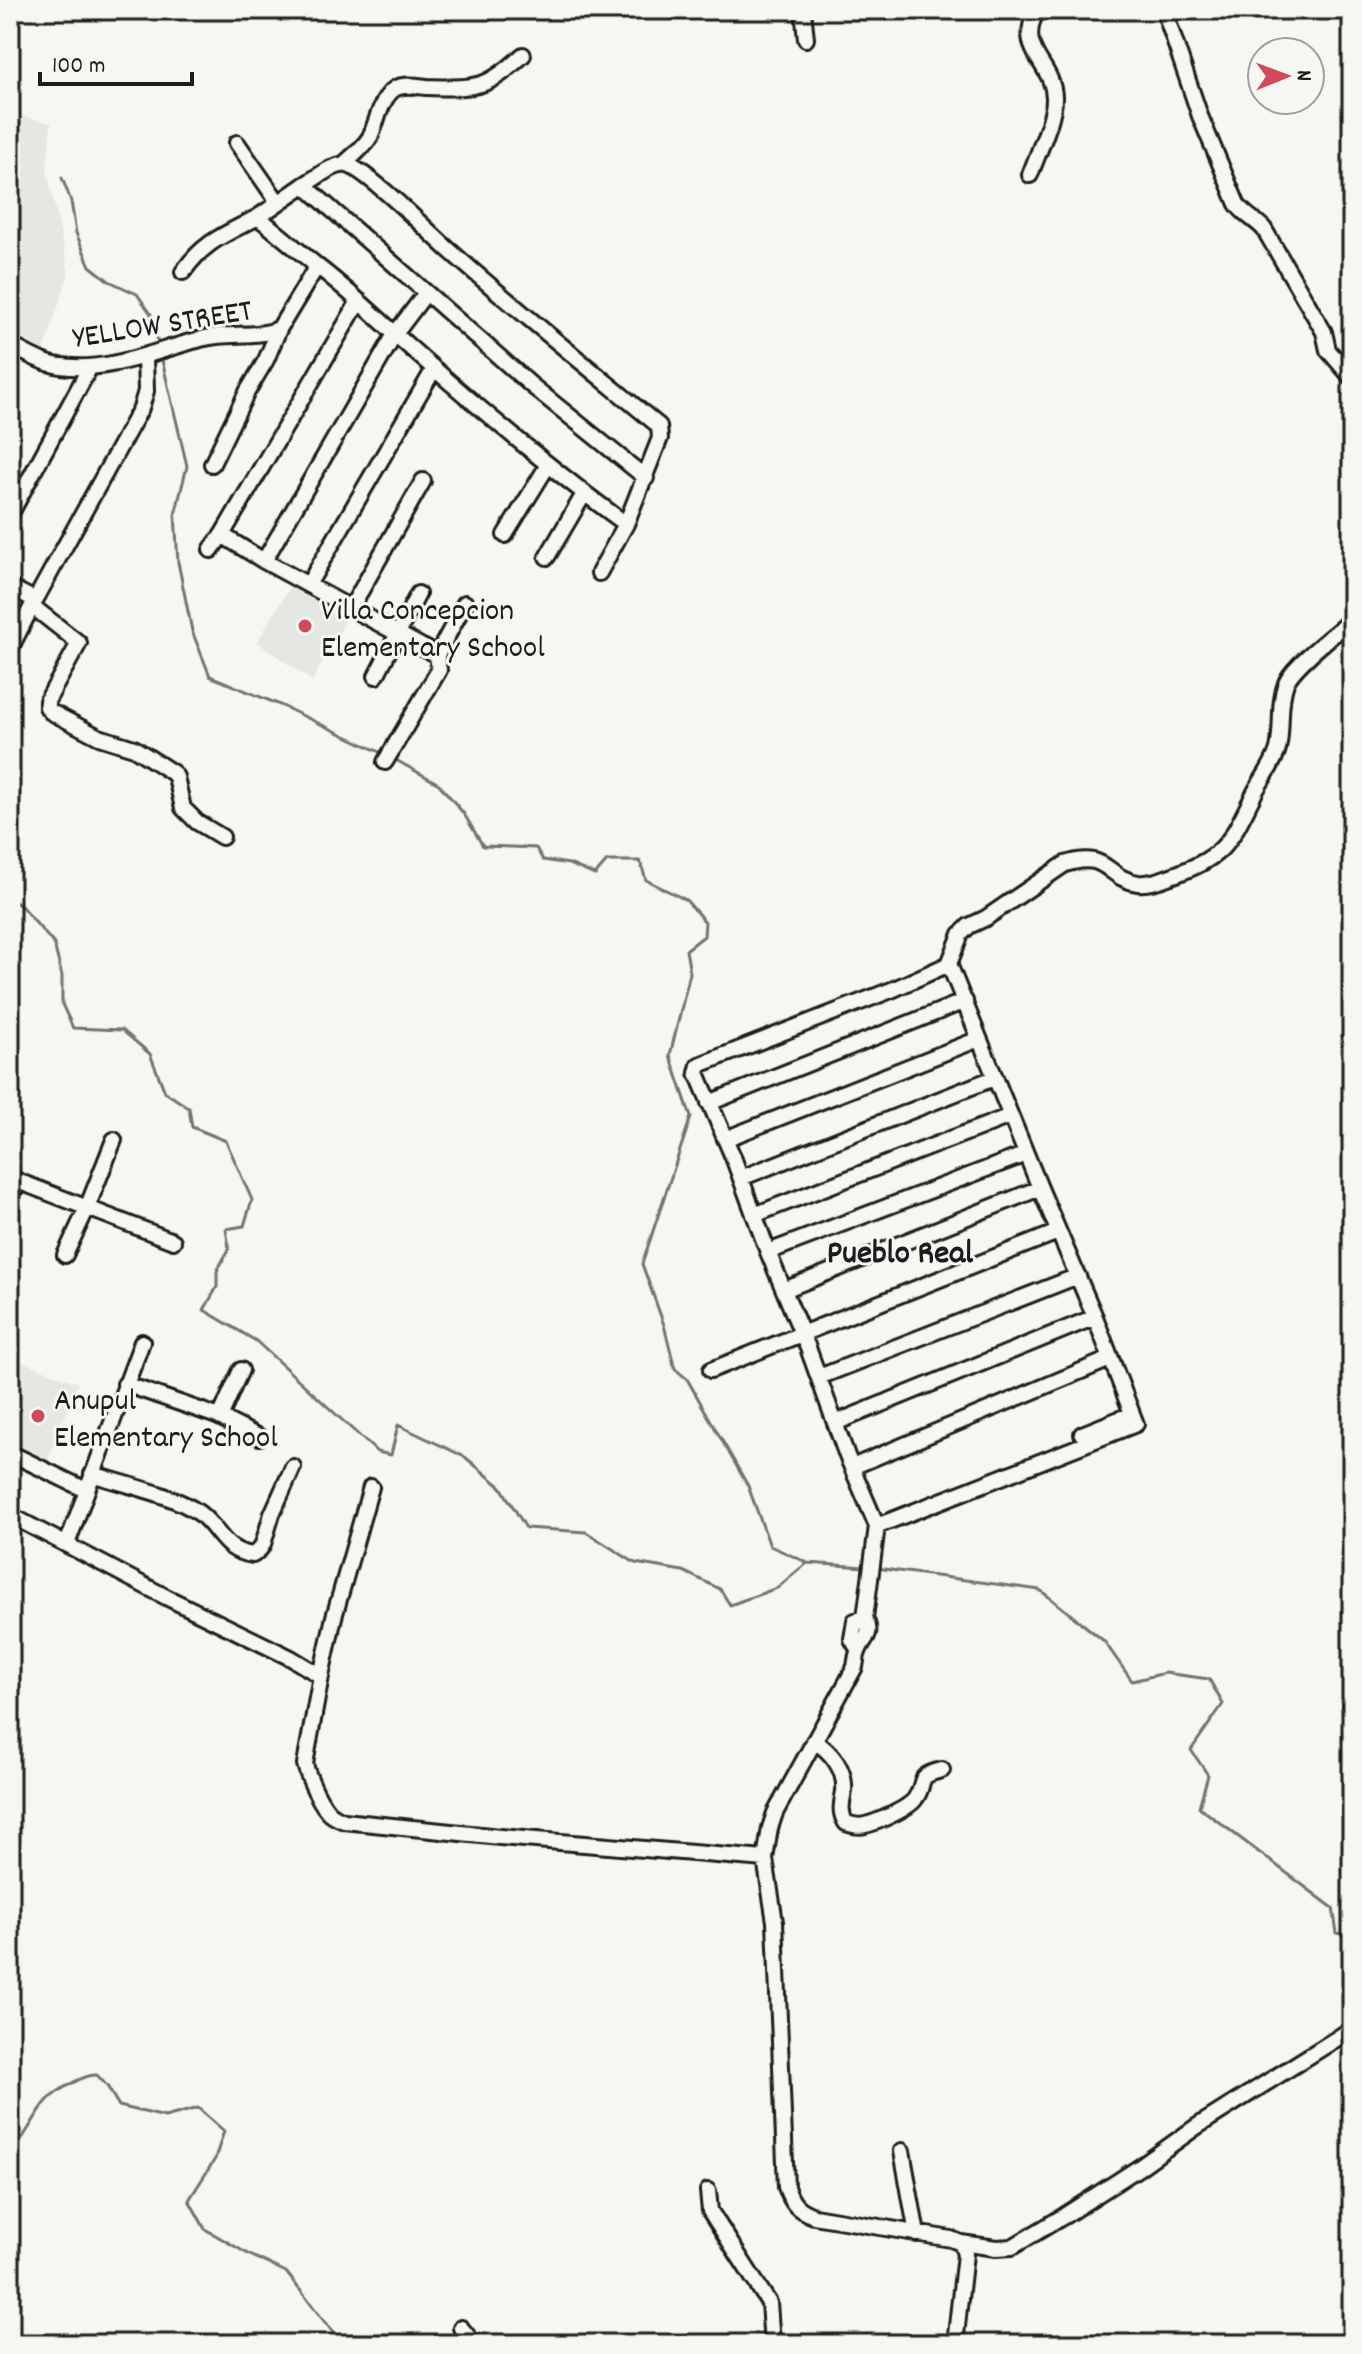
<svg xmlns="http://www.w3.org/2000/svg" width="1362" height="2354" viewBox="0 0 1362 2354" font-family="Dekko,sans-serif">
<rect width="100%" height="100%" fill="#f6f6f2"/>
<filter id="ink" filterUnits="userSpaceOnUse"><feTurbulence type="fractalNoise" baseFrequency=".0125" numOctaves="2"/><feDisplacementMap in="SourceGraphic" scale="16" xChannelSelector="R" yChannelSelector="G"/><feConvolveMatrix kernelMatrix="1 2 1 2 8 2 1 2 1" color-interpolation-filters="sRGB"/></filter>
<g filter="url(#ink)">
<path fill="#e6e6e2" d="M 10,113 L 51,123 L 47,171 L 69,273 L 42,356 L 10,340 Z
M 295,579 L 352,609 L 312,681 L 257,642 Z
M 15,1359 L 78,1383 L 46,1465 L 10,1449 L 10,1373 Z"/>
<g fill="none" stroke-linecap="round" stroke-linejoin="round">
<path stroke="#727271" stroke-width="3" d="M 62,178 L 71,201 L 76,233 L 90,266 L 109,281 L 137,294 L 151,314 L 159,348
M 161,356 L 187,466 L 175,515 L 178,562 L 192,631 L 210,676 L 280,705 L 384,754
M 394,759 L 439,784 L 464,814 L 483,846 L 536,848 L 543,860 L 569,864 L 595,875 L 607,861 L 640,861 L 646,880 L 686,900 L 705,922 L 704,936 L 686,950 L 690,973 L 670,1055 L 691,1117 L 642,1264 L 664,1325 L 675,1369 L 687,1379 L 748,1486 L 770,1546 L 806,1562
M 10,898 L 22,907 L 54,944 L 62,976 L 62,1004 L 73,1028 L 122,1030 L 150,1054 L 165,1092 L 189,1108 L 192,1127 L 226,1141 L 252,1200 L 244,1226 L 226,1229 L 229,1249 L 217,1271 L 217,1287 L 204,1310 L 256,1341 L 377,1452 L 391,1455 L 398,1425 L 465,1457 L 501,1487 L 526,1528 L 586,1532 L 635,1563 L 683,1571 L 720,1589 L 730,1605 L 777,1588 L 807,1563 L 865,1567
M 876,1568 L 1040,1590 L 1104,1641 L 1132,1681 L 1165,1673 L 1209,1679 L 1223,1704 L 1191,1750 L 1208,1775 L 1199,1807 L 1333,1908 L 1337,1933 L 1352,1936
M 10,2153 C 26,2138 33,2117 47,2101 C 56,2091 84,2074 97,2075 L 107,2086 L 119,2106 L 165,2117 L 198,2108 L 224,2131 L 215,2159 L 189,2200 L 205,2229 L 248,2254 L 286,2272 L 342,2344"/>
<defs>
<path id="minor" d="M 803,10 L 806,39
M 1164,10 L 1200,116 L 1237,204 C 1244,215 1255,219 1264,229 L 1324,332 L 1328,350 L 1352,378
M 237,143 L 278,202
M 344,164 C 353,156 364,147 370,137 C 377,123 381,96 396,88 C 405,84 418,86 427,87 C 476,88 486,90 523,55
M 1030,175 C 1037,155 1055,117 1054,97 C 1053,62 1015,52 1037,10
M 304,185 C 315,179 334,162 347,165 C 366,169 431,234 449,250 C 518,311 589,368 659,426 L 660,438 L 626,524
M 317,266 C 354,294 387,328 422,358 C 488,416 555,473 626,524 L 599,573
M 183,272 C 204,241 226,234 258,217
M 10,345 C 26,353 43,364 61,366 C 111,373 158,349 205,338 C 229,332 257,338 279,329
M 212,464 L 247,392 L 266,360 L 279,329 L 317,266 L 258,217 L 304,185 L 531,385 L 646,478
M 10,515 L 90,367
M 222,535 L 264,561 L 437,655 L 439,670 L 385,762
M 505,535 L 548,465
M 211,550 L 222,535 L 359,301
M 547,557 L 584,494
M 264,561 L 395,334 L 426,293
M 308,585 L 434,369
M 10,587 L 35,600
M 32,606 L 79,643 L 47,701 L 47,707 L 51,712 L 99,737 L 134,748 L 173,773 L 176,777 L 183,808 L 197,822 L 222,837
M 351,608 L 423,481
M 10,649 L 32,606 L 141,408 L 146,391 L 145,357
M 437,655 L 465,603
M 376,676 L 418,594
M 949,964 L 961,934 L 969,926 L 986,918 L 1065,864 C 1109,850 1105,878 1138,883 C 1148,884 1158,881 1168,877 C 1226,857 1229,844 1255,792 C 1263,777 1273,766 1278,749 C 1283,727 1278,704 1286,683 C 1293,665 1336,633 1352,619
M 10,1082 L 11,1065
M 709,1103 L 965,1001
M 725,1139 L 979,1039
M 10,1178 L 173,1241
M 741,1178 L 994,1078
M 10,1199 L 18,1181
M 754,1215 L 1010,1116
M 768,1252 L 1026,1154
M 65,1255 L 87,1208 L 114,1140
M 784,1290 L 1040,1188
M 711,1370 L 1058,1232
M 819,1377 L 1078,1276
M 125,1384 L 217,1416 L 259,1437
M 220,1417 L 241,1370
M 835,1423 L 1095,1317
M 1082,1434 L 1132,1414
M 10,1453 L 86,1490
M 852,1467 L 1110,1359
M 92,1474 C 122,1484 175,1495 199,1513 C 221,1530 222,1551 253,1555 L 260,1549 L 263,1544 L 272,1514 L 293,1467
M 10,1515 L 168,1598 L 291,1658 L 321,1676 L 305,1764 C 308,1777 321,1807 332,1815 C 336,1818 340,1819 344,1821 L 500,1837 L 765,1859
M 877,1526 L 1136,1424 L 1095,1317 L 1040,1188 L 949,964 L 894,989 L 699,1065 L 697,1073 L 733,1157 L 768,1252 L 808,1348 L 847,1456 L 877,1526 L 865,1618 C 874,1637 863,1637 858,1652 C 856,1657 856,1662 855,1667 L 775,1813 L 770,1828 L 765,1859 L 775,1922 L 786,2187 C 792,2204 797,2210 814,2216 L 951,2239 L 961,2243 L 965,2254 L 955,2344
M 67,1544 L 142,1342
M 858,1649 L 852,1639 L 855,1621 L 865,1618
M 321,1676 L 334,1617 L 371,1487
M 814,1741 C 831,1751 846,1770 844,1791 C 842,1804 839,1812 846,1823 C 852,1825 859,1827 865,1825 C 876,1823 909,1808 915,1799 C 928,1781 913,1777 942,1770
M 902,2151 L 917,2234
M 708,2191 L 710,2211 L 769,2303 L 772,2344
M 961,2243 L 996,2248 L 1012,2247 L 1064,2216 L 1140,2167 L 1196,2127 L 1352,2029
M 461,2328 L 474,2344"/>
</defs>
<use href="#minor" stroke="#1c1c1c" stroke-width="20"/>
<use href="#minor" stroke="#f6f6f2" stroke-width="14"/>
</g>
</g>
<g fill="#d1495b" stroke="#f6f6f2" stroke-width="3">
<circle cx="305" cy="626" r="8"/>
<circle cx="38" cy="1416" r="8"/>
</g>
<g text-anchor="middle" stroke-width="6" stroke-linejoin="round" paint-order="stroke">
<g font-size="32" fill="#1c1c1c" stroke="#f6f6f2">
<text transform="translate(162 322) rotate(-9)" y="11">YELLOW STREET</text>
</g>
<g font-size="32" fill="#1c1c1c" stroke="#f6f6f2" text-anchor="start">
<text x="321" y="619">Villa Concepcion<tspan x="321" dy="37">Elementary School</tspan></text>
<text x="54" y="1409">Anupul<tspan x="54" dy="37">Elementary School</tspan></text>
</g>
<g font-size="34" font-weight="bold" fill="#1c1c1c" stroke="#f6f6f2">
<text x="900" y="1262">Pueblo Real</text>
</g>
</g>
<rect width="1362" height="2354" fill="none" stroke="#f6f6f2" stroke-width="40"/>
<rect x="20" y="20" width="1322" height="2314" fill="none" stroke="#1c1c1c" stroke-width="3" filter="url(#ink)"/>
<g transform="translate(1286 76) rotate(89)"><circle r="38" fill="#f6f6f2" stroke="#9f9f9c" stroke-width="2"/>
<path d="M0-6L14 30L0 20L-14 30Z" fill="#d1495b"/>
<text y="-12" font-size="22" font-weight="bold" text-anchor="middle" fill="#1c1c1c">N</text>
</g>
<path d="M40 72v12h152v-12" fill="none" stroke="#1c1c1c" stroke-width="4"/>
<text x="52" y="72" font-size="24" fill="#1c1c1c" stroke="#f6f6f2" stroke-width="6" paint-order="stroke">100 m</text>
</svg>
